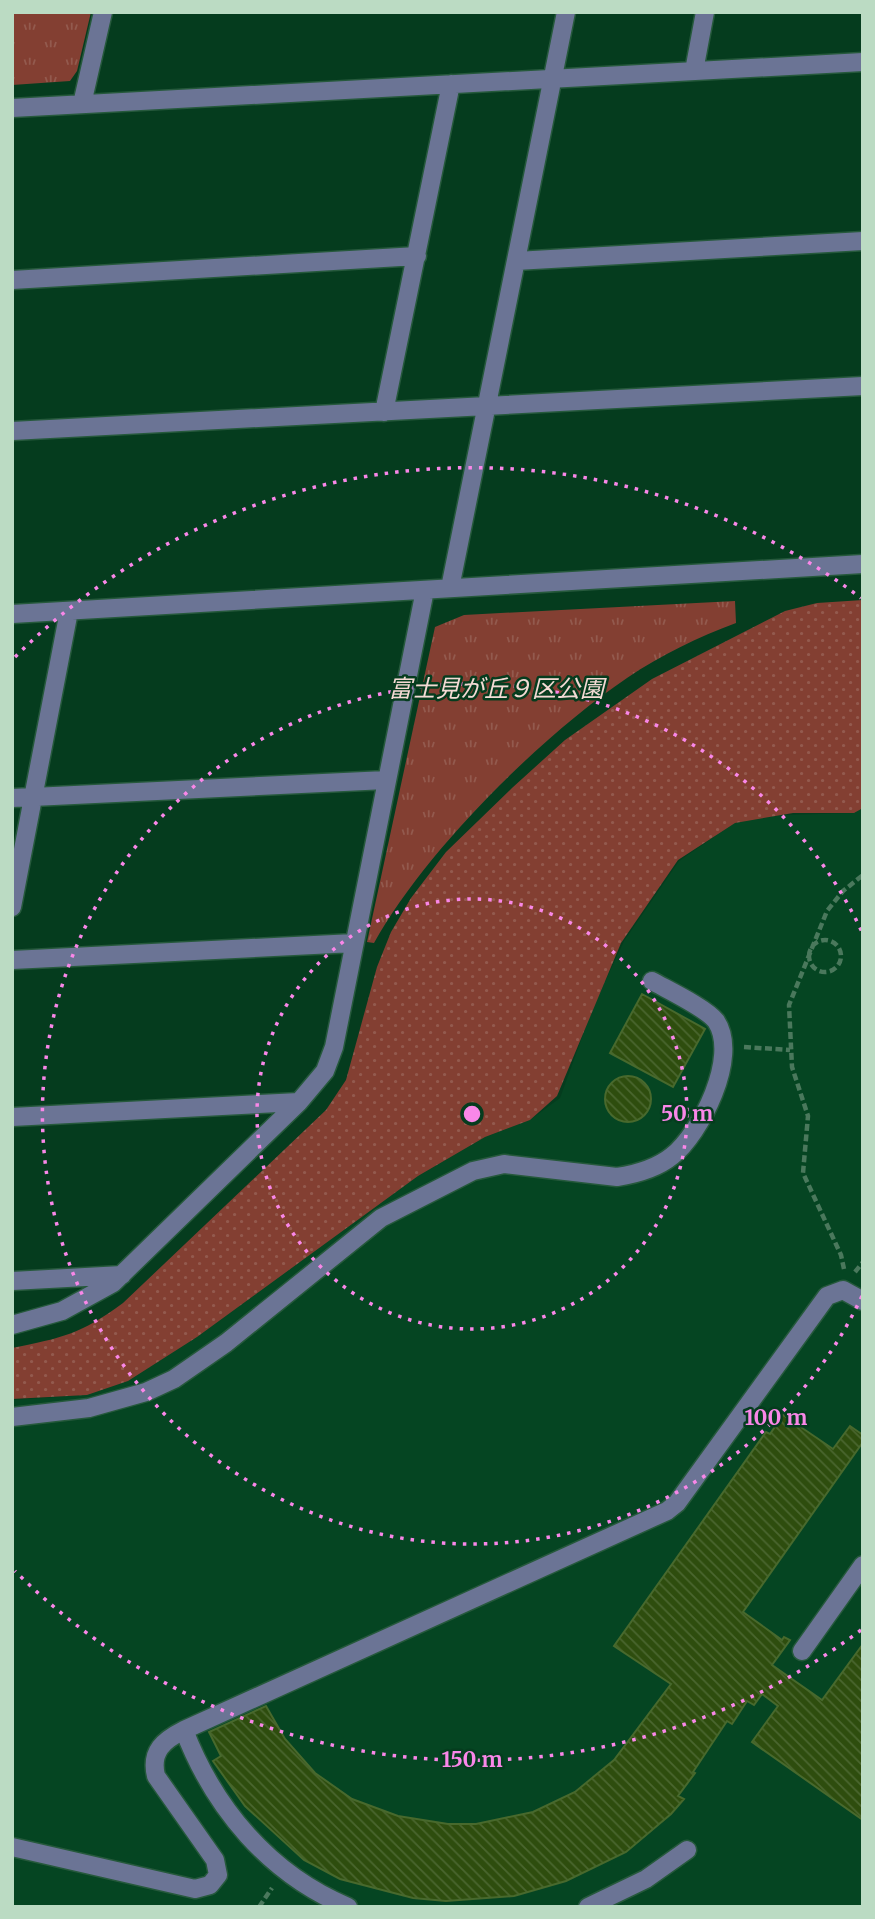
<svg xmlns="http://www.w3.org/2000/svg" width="875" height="1919" viewBox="0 0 875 1919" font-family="Merriweather,'Noto Sans JP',serif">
<defs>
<pattern id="grass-dots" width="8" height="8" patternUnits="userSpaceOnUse" patternTransform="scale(1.75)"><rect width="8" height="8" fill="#833f32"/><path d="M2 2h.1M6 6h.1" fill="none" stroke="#935a4e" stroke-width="1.8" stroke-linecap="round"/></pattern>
<pattern id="park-tufts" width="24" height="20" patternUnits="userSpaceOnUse" patternTransform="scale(1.75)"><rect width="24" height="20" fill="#833f32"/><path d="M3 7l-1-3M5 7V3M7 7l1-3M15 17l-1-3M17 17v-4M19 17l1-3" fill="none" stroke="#935a4e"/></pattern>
<pattern id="building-back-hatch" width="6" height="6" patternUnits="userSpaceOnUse" patternTransform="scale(1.75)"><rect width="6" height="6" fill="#2e4d0e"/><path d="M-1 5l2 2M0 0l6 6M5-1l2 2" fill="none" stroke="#4a662f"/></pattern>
</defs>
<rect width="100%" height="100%" fill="#053c1e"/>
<path fill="#054522" d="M 863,808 L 863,1907 L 12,1907 L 12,1400 L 87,1395 L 128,1381 L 197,1337 L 418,1176 L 485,1137 L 530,1120 L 560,1098 L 593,1007 L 624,941 L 679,861 L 734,823 L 783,815 L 854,813 Z"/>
<path fill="url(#grass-dots)" d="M 863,600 L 863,808 L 854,813 L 793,813 L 735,823 L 678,860 L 621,943 L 557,1096 L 530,1120 L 485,1137 L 418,1176 L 197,1337 L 128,1381 L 87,1395 L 12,1399 L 12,1348 C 62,1338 81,1334 123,1303 L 326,1110 L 346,1080 L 377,967 L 391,932 L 411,898 L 446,852 L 512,788 L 565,740 L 652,679 L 785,611 L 817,603 Z"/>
<path fill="url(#park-tufts)" d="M 12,12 L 91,12 L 77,71 L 70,81 L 12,85 Z
M 735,601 L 736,623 C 698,637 661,655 627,678 C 540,737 425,851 374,943 L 367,942 L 435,627 L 464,615 Z"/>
<path fill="url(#building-back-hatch)" stroke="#48692d" stroke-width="2" d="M 642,994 L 705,1029 L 673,1087 L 610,1053 Z
M605 1099a23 23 0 1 1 46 0a23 23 0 1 1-46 0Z
M 783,1415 L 833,1449 L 850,1426 L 863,1435 L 863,1442 L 743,1612 L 782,1640 L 784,1637 L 790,1640 L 772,1665 L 822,1700 L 863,1644 L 863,1820 L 752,1742 L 778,1706 L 762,1694 L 754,1705 L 747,1701 L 732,1724 L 727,1721 L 693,1772 L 695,1773 L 678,1796 L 684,1799 L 671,1814 L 626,1852 L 566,1881 L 514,1896 L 446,1901 L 413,1898 L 340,1879 L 304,1860 L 245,1806 L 213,1761 L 221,1756 L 209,1732 L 266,1706 L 285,1739 L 315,1773 L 352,1799 L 398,1816 L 448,1824 L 476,1824 L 533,1812 L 575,1792 L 614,1760 L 671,1684 L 614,1646 L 766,1432 L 770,1434 Z"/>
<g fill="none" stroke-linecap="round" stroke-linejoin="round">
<defs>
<path id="minor" d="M 694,71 L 705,12
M 82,104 L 103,12
M 12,108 L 863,62
M 516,261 L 863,241
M 12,280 L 417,256
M 384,412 L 451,84
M 12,431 L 863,386
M 450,588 L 566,12
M 12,614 L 863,564
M 12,798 L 386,780
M 12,907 L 69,611
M 12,960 L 354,943
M 12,1117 L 299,1102
M 12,1281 L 122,1275
M 12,1325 L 62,1311 L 113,1283 L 299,1102 L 325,1071 L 334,1047 L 425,590
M 12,1417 L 89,1408 L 146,1392 L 174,1379 L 226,1343 L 381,1218 L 473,1171 L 504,1164 L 617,1177 C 636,1174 656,1169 672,1156 C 700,1134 740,1057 716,1021 C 706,1008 668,990 652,981
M 802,1651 L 863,1565
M 184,1730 C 214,1808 269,1874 348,1907
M 12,1847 L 195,1889 L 210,1885 L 218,1875 L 215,1860 L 156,1776 C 150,1751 164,1740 184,1730 L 667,1511 L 677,1503 L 827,1296 L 843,1290 L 863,1301
M 588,1907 L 646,1879 L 687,1850"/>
</defs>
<use href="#minor" stroke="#26593c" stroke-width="21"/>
<path stroke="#4a785c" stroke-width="4.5" stroke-dasharray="7 3.5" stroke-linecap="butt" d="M809 956a16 16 0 1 1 32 0a16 16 0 1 1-32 0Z
M 744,1047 L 790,1050
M 844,1269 L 841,1255 L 803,1173 L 808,1116 L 792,1067 L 789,1005 L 827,911 L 843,891 L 863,875
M 855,1272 L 863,1262
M 259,1907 L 272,1888"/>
<use href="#minor" stroke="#6b7495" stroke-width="18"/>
</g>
<g fill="none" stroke="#f987e8" stroke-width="3.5" stroke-dasharray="3.5 7">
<circle cx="472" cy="1114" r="215"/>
<path d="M862 1296A430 430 0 1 1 862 932"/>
<path d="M861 1630A646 646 0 0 1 15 1571M15 657A646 646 0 0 1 861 598"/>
</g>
<g text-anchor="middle" stroke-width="5" stroke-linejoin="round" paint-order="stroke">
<g font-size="24" font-style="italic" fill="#f4dad4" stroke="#053c1e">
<text x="496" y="697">富士見が丘９区公園</text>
</g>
</g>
<circle cx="472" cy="1114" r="10" fill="#f987e8" stroke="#053c1e" stroke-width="3.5"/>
<g font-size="21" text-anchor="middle" font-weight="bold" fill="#f987e8" stroke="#053c1e" stroke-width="5" stroke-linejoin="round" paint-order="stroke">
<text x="687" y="1121">50 m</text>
<text x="776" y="1425">100 m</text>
<text x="472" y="1767">150 m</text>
</g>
<rect width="875" height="1919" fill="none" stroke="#bbdbc3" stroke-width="28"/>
</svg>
